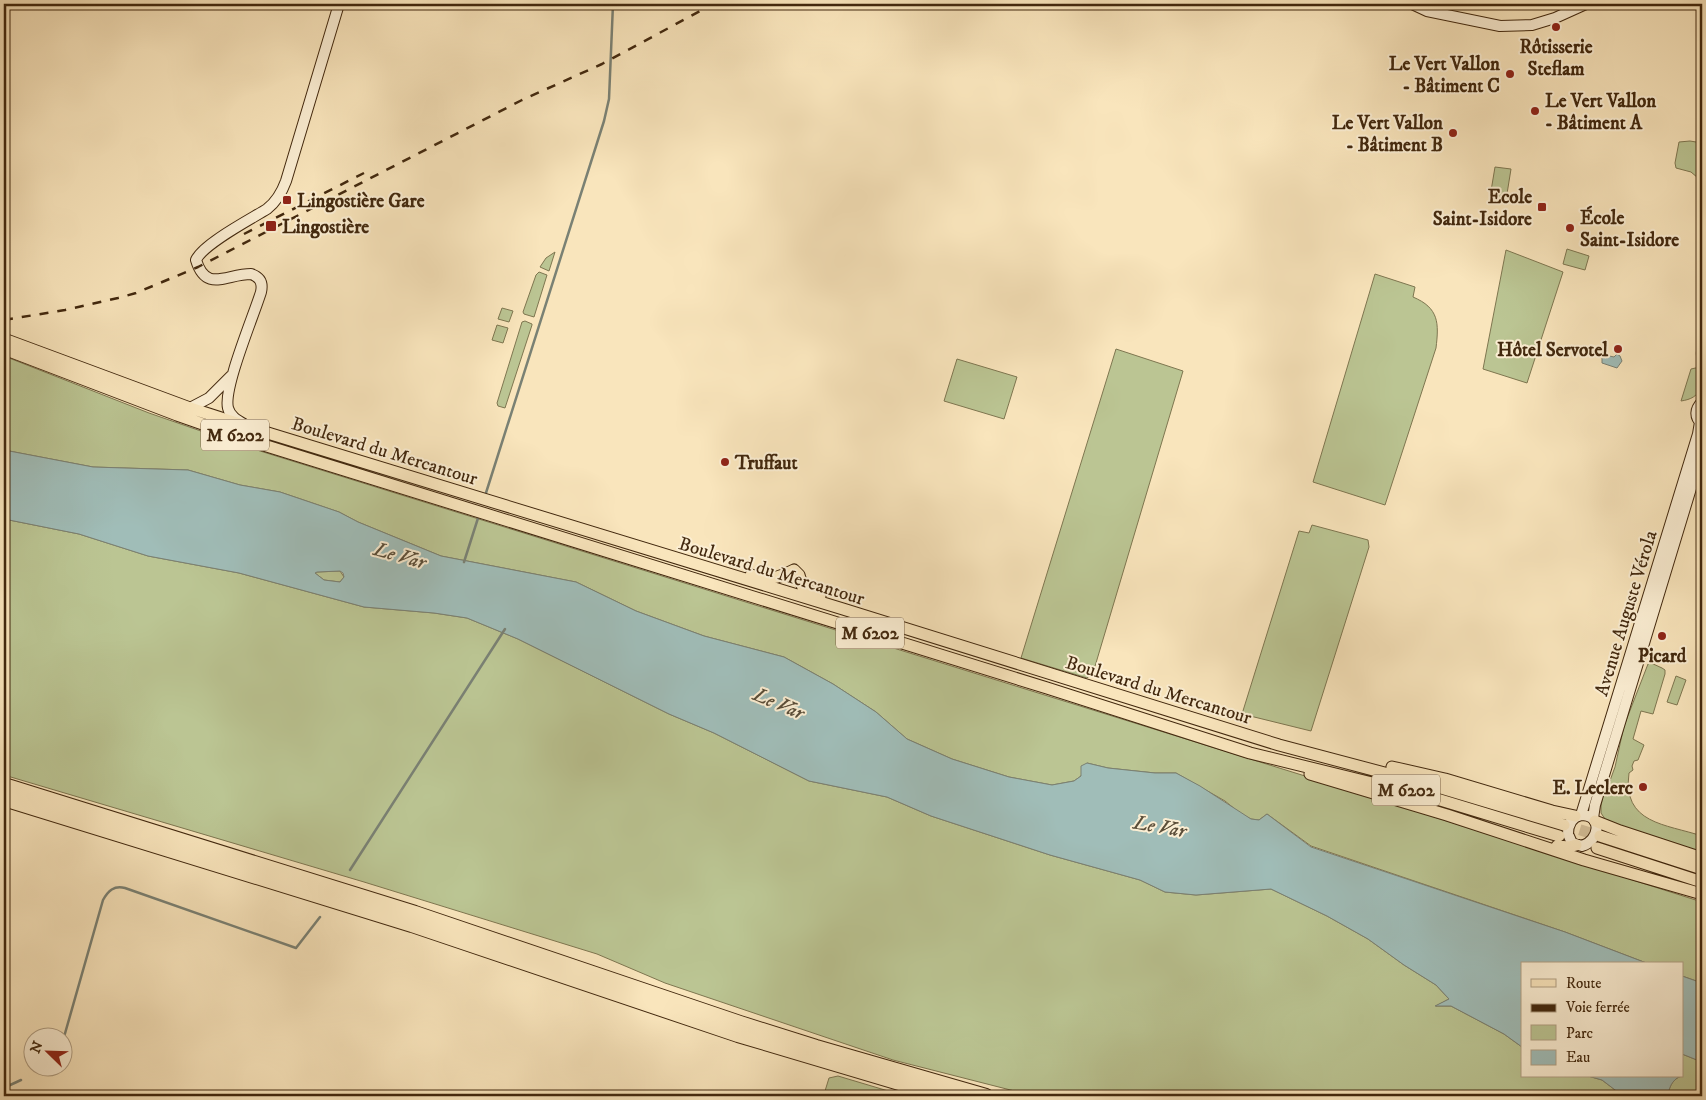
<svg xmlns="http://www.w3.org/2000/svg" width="1706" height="1100" viewBox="0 0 1706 1100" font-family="'IM FELL DW Pica',serif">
<rect width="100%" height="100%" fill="#f9e5bc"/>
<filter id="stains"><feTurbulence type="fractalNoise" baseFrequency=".004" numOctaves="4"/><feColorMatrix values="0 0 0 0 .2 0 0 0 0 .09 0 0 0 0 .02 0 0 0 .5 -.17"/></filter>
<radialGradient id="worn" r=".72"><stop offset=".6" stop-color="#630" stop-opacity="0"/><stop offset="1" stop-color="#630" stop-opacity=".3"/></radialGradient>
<path fill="#bbc593" stroke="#7e7650" d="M 1690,141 L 1702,143 L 1702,174 L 1698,178 L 1691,172 L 1676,168 L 1675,163 L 1679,142 Z
M 1495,167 L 1511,169 L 1506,200 L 1490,197 Z
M 1567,249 L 1589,256 L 1585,270 L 1563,264 Z
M 1506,250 L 1563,272 L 1527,383 L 1483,369 Z
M 555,252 L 549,271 L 540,267 L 546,258 Z
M 539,272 L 547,275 L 534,317 L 524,314 L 523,312 L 536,275 Z
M 1375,274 L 1415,287 L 1413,297 C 1439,308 1439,323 1436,348 L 1385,505 L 1313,482 Z
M 502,308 L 513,311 L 509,322 L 498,319 Z
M 525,321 L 532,324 L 532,325 L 505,408 L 498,406 L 497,403 L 522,322 Z
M 497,325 L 508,328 L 503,343 L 492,340 Z
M 1702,338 L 1702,364 C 1693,358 1696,347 1702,338 Z
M 1116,349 L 1183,371 L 1093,673 L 1087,678 L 1021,658 Z
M 4,356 L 149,413 L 244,446 L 1305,776 L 1702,902 L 1702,983 L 1682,976 L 1682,964 L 1649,964 L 1565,932 L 1311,846 L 1267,814 L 1259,820 L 1251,819 L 1241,814 L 1225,801 L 1176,773 L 1155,773 L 1108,768 L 1087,763 L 1081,776 L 1074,781 L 1052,785 L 1009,777 L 952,759 L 907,739 L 876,712 L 833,684 L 784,657 L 704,636 L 636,611 L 576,582 L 441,556 L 358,522 L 339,512 L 280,492 L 240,485 L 188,470 L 93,467 L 4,450 Z
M 957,359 L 1017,377 L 1004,419 L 944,401 Z
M 1700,367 L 1702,368 C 1702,386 1702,398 1681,401 L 1691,369 Z
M 4,519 L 79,534 L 148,556 L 239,573 L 364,607 L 434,613 L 467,618 L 518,639 L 669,714 L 714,733 L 809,781 L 887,797 L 931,816 L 1050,855 L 1140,880 L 1165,892 L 1196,895 L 1271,889 L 1327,916 L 1368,939 L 1404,965 L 1436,985 L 1449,999 L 1436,1006 L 1451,1006 L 1504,1034 L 1522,1047 L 1522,1076 L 1588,1076 L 1602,1080 L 1623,1096 L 1034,1096 L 893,1060 L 665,983 L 597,954 L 364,882 L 4,775 Z
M 1312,525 L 1368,540 L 1369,547 L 1311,731 L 1242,714 L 1299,531 L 1309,533 Z
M 340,571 L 344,577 L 340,582 L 324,580 L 315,573 L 317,572 Z
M 1651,663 L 1662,668 L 1665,670 L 1665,674 L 1653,714 L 1641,711 L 1633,739 L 1644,745 L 1638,760 L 1634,761 L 1632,766 L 1633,770 L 1629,773 C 1622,824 1666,824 1702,836 L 1702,854 L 1607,822 L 1601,813 L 1601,806 L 1604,790 L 1608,786 L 1615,767 L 1624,726 L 1648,664 Z
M 1676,676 L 1686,680 L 1677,705 L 1667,702 Z
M 1682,1054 L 1702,1062 L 1702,1096 L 1668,1096 C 1669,1087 1672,1079 1682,1076 Z
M 838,1076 L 905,1096 L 830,1096 L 825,1091 L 829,1078 Z"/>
<path fill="#a0bdb8" stroke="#7a8174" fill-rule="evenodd" d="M 1617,354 L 1620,356 L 1622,361 L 1617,368 L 1602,363 L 1602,358 L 1605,355 L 1614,357 Z
M 4,450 L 93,467 L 188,470 L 240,485 L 280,492 L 339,512 L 358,522 L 441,556 L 576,582 L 636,611 L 704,636 L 784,657 L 833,684 L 876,712 L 907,739 L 952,759 L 1009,777 L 1052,785 L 1074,781 L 1081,776 L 1081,766 L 1087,763 L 1108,768 L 1155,773 L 1176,773 L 1200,786 L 1251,819 L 1259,820 L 1267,814 L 1311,847 L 1565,932 L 1649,964 L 1522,964 L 1522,1047 L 1504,1034 L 1451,1006 L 1435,1006 L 1449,999 L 1436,985 L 1404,965 L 1368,939 L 1327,916 L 1271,889 L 1196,895 L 1165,892 L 1140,880 L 1050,855 L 931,816 L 887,797 L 809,781 L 714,733 L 669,714 L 518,639 L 467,618 L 434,613 L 364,607 L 239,573 L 148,556 L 79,534 L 4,519 ZM 340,571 L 343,573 L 344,577 L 340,582 L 324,580 L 315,573 L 317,572 Z
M 1682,976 L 1702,983 L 1702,1062 L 1682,1054 Z
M 1588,1076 L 1680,1076 C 1672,1081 1669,1087 1668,1096 L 1623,1096 L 1602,1080 Z"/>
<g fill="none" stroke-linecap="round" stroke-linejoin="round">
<path stroke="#7a8174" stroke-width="2.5" d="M 485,496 L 604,121 L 609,99 L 613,4
M 464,562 L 479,515
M 350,870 L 505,629
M 62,1044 L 103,900 C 108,891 114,885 125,888 L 296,948 L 320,917
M 4,1085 L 8,1086 L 21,1080"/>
<path stroke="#d4bf99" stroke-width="11" stroke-dasharray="11 5.5" stroke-linecap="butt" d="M 1564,825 L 1600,836"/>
<defs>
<path id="secondary" d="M 1412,4 L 1427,11 L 1500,26 L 1532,25 L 1555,18 L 1586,4
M 1702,402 C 1695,409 1694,417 1702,424
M 190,408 L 209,398 L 231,376
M 244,424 C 237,420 230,416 228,408 C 223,388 254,315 261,292 C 263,283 260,277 251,274 C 226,274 206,293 196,260 C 203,244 251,219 267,209 C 276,202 282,192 286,181 L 339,4
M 1581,815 L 1698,434 L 1700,422
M 1581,815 C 1604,815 1599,841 1582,846 L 1572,843 L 1568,834 C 1568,825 1571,817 1581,815 Z
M 1593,818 L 1595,805 L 1702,452"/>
<path id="primary" d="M 4,339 L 190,408 L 271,434 L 843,609 L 1279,745 L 1441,788 L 1564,825
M 4,349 L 177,415 L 257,443 L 1047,688 L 1250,753 L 1437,799 L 1559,836
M 751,575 C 770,580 776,579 794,570 L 799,575 L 803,588 L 820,596
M 1392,767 L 1445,779 L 1552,811 L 1575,816
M 1310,774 L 1447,815 L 1584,860 L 1702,894
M 1595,821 L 1620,831 L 1702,858
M 1600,836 L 1702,869
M 1557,846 L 1569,847 L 1576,845
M 1597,848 L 1702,882"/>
<path id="highway" d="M 4,785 L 415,913 L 740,1023 L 816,1047 L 986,1096
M 4,799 L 412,925 L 738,1035 L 943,1096"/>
</defs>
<use href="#secondary" stroke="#42280e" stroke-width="12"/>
<use href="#primary" stroke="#42280e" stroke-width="13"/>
<use href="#highway" stroke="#42280e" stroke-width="16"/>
<use href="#secondary" stroke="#fbeed3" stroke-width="10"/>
<use href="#primary" stroke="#f9e5bc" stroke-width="11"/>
<use href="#highway" stroke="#f9e5bc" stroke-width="14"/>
<path stroke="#42280e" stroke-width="2.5" stroke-dasharray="9 9" stroke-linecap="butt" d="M 244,234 L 364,173
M 4,320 L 65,310 L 118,298 L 136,293 L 198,267 L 522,100 L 602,64 L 713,4"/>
</g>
<g fill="#8f2418" stroke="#fbeed3" stroke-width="2">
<circle cx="1556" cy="27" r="5"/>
<circle cx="1510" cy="74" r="5"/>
<circle cx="1535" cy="111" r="5"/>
<circle cx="1453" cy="133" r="5"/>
<rect x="282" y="195" width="10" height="10" rx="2.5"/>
<rect x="1537" y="202" width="10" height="10" rx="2.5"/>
<rect x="265" y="220" width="12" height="12" rx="2.5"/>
<circle cx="1570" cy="228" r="5"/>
<circle cx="1618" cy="349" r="5"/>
<circle cx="725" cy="462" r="5"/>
<circle cx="1662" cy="636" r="5"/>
<circle cx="1643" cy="787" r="5"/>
</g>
<g text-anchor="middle" stroke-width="4" stroke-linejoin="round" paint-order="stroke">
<g fill="#fbeed3" stroke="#7a6349" stroke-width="1">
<rect x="201" y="419.5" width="68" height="31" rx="4"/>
<rect x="836" y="617.5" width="68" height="31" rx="4"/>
<rect x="1372" y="774.5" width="68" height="31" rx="4"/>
</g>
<g font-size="18" font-weight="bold" fill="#42280e">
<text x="235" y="441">M 6202</text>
<text x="870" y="639">M 6202</text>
<text x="1406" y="796">M 6202</text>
</g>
<g font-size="19" font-weight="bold" fill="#42280e" stroke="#fbeed3" text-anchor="end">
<text x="1556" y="53" text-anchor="middle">Rôtisserie<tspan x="1556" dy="22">Steflam</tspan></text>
<text x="1500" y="70">Le Vert Vallon<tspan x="1500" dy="22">- Bâtiment C</tspan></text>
<text x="1545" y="107" text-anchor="start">Le Vert Vallon<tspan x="1545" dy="22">- Bâtiment A</tspan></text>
<text x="1443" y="129">Le Vert Vallon<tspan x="1443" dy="22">- Bâtiment B</tspan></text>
<text x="1532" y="203">Ecole<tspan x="1532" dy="22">Saint-Isidore</tspan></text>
<text x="297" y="207" text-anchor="start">Lingostière Gare</text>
<text x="1580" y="224" text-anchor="start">École<tspan x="1580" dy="22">Saint-Isidore</tspan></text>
<text x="282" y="233" text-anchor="start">Lingostière</text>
<text x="1608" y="356">Hôtel Servotel</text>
<text x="735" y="469" text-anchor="start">Truffaut</text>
<text x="1662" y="662" text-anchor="middle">Picard</text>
<text x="1633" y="794">E. Leclerc</text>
</g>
<g font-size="19" fill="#42280e" stroke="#fbeed3">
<text transform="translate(385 450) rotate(17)" y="7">Boulevard du Mercantour</text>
<text transform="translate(772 570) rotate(17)" y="7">Boulevard du Mercantour</text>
<text transform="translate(1625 613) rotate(-73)" y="7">Avenue Auguste Vérola</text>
<text transform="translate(1159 689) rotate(17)" y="7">Boulevard du Mercantour</text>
</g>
<g font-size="20" font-style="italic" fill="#5a4d38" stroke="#fbeed3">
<text transform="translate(400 555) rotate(16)" y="7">Le Var</text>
<text transform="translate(779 703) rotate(23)" y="7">Le Var</text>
<text transform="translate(1160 826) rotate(10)" y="7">Le Var</text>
</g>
</g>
<rect width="1706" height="1100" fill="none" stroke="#f9e5bc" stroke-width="20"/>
<rect x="5" y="5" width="1696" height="1090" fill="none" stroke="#42280e" stroke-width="2.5"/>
<rect x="10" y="10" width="1686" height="1080" fill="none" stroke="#42280e"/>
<rect x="1521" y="962" width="162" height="115" fill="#fbeed3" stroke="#b19f84"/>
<rect x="1531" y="979" width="25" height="8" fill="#f9e5bc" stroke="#b19f84"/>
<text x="1566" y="988" font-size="15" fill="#42280e">Route</text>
<rect x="1531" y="1004" width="25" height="8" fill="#42280e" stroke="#b19f84"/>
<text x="1566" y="1012" font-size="15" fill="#42280e">Voie ferrée</text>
<rect x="1531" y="1025" width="25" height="15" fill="#bbc593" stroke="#b19f84"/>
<text x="1566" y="1038" font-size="15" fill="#42280e">Parc</text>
<rect x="1531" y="1050" width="25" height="15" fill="#a0bdb8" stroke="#b19f84"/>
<text x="1566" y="1062" font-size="15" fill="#42280e">Eau</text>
<g transform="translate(48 1052) rotate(293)"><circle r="24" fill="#fbeed3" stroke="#b19f84"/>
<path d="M0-4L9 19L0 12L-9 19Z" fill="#8f2418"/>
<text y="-8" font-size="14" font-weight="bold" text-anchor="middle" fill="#42280e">N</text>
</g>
<rect width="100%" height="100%" filter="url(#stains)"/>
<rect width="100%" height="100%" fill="url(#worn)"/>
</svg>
